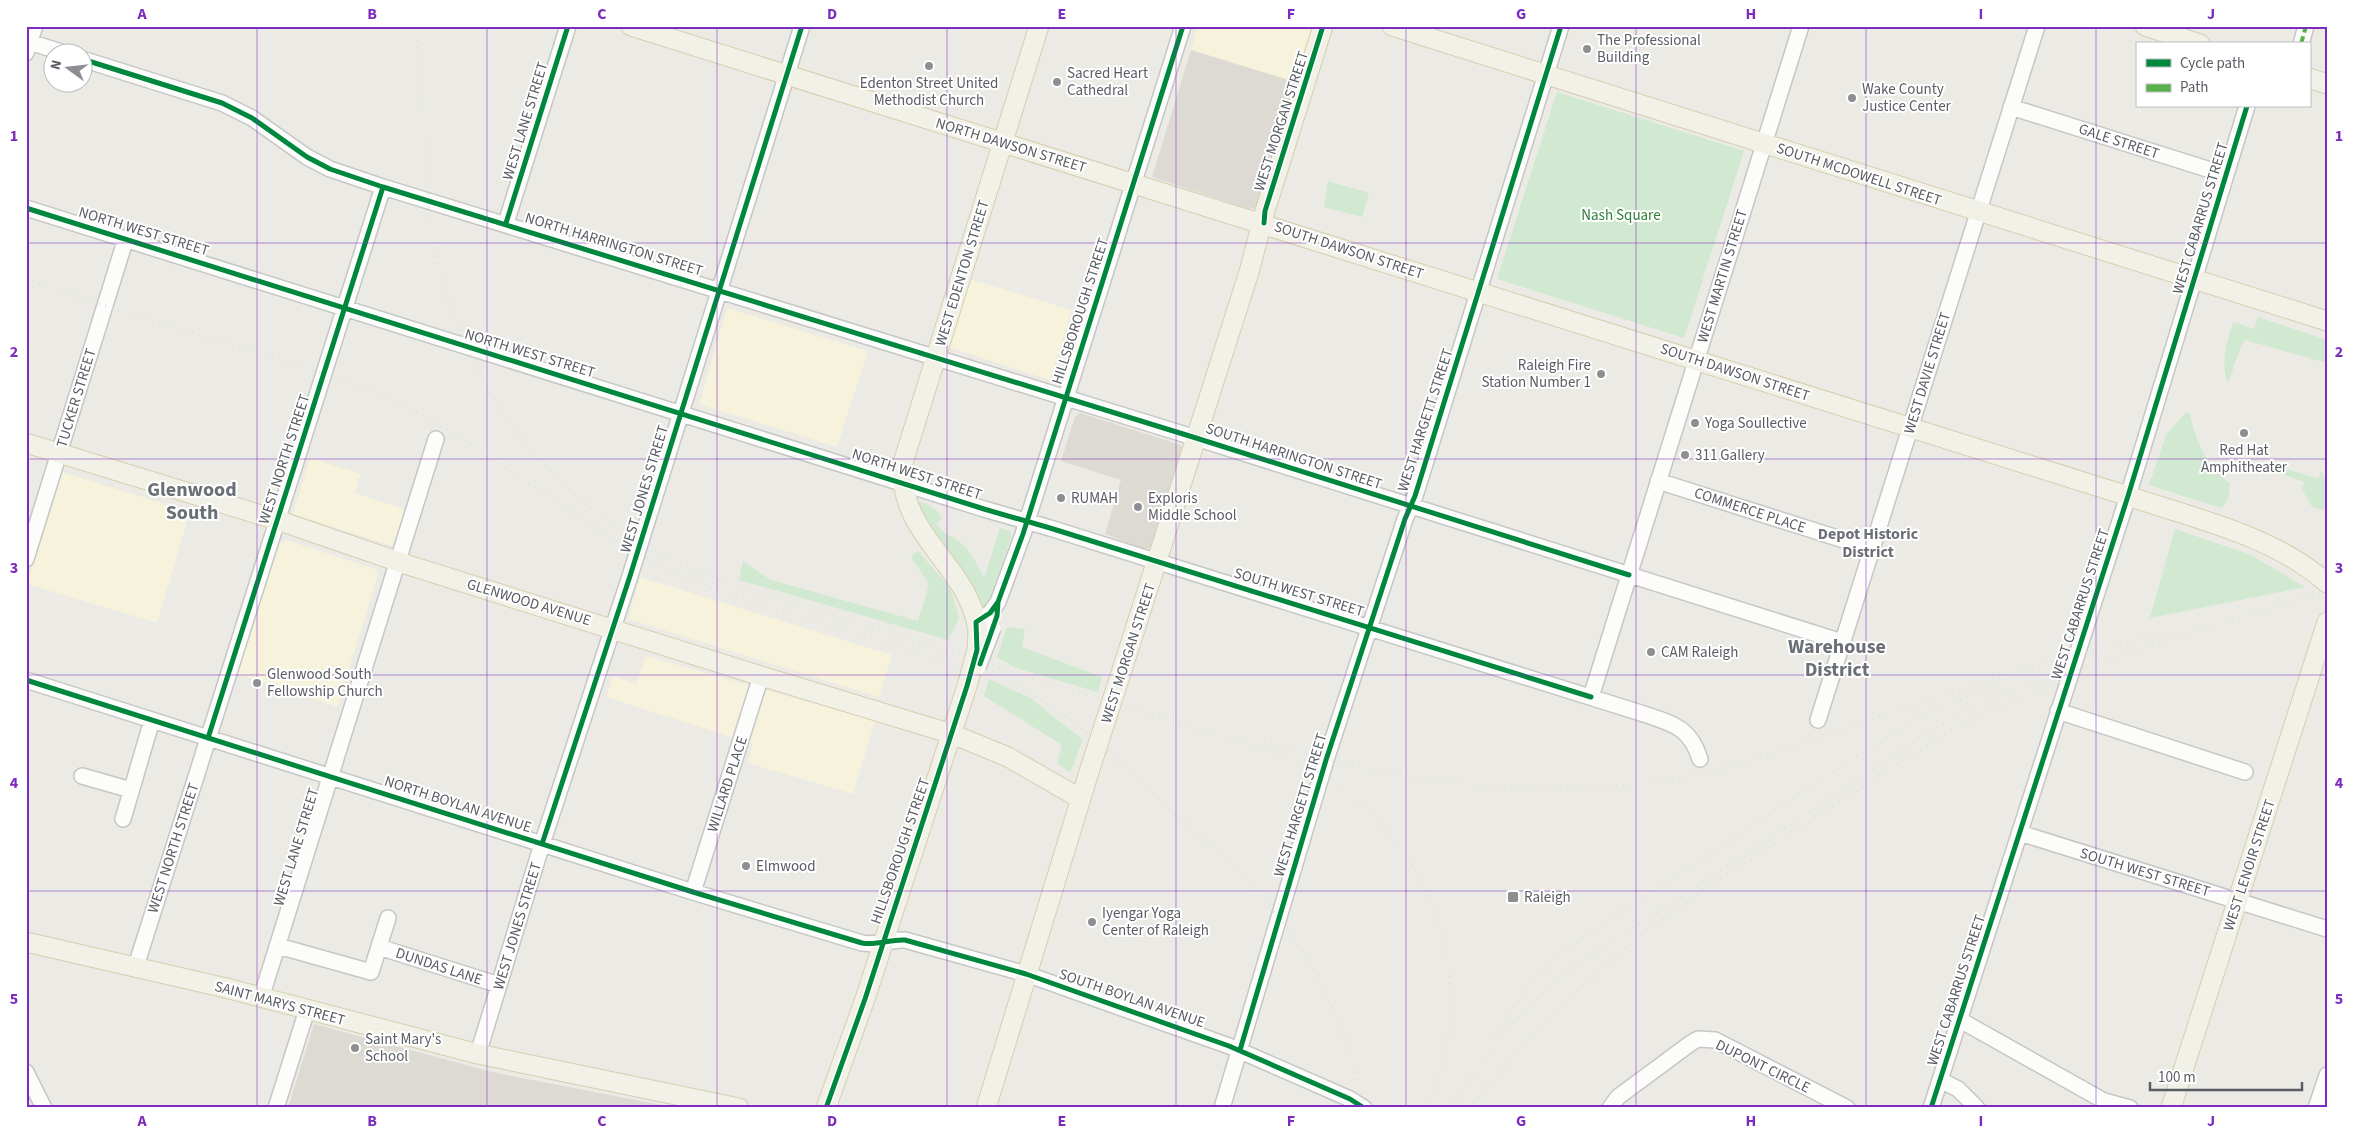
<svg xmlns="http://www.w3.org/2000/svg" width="2353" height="1134" viewBox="0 0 2353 1134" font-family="'Source Sans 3',sans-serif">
<rect width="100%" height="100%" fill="#ebeae4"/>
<path fill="#f6f2dc" d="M 1198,26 L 1315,26 L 1298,83 L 1191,50 Z
M 970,279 L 1072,310 L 1050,380 L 948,347 Z
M 727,308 L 868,351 L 837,447 L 699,404 Z
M 310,458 L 361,474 L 355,493 L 405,509 L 393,546 L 293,514 Z
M 62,472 L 190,512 L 157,623 L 27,584 Z
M 286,540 L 375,569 L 379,572 L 337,707 L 237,674 L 280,543 Z
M 640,577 L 892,655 L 879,697 L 628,619 Z
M 646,656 L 875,721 L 853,794 L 748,763 L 753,744 L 606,697 L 613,676 L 636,684 Z"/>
<path fill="#dcdad2" d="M 1191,50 L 1298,83 L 1258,208 L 1249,209 L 1152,177 Z
M 1080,413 L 1181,445 L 1182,449 L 1150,548 L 1142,548 L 1105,534 L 1121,480 L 1061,461 L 1075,417 Z
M 314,1024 L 492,1072 L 676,1108 L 288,1108 Z"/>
<path fill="#d1e9d0" d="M 1557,92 L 1744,151 L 1684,338 L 1497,279 Z
M 1328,181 L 1369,193 L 1362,217 L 1324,207 Z
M 2258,317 L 2327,340 L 2327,363 L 2245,340 C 2237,353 2234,368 2228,383 C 2220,362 2227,343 2233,322 L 2254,329 Z
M 2185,413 L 2190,413 C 2194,439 2208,468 2230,484 L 2228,500 L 2221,508 L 2149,485 L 2166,435 Z
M 2283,460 L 2288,463 L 2287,469 L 2319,479 L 2321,470 L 2327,485 L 2327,511 L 2312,507 L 2302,489 L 2304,482 L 2279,473 Z
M 920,502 C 929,504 939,510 942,519 L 936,523 C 946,538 949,533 960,542 C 971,551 978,566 984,578 L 1000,528 L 1010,531 L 1011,538 L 987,606 L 978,606 L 913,508 Z
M 2175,529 L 2249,554 L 2305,587 L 2150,618 Z
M 918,551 L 950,588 L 959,618 L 948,640 L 739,580 L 743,561 L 771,580 L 918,621 L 929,584 L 911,557 Z
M 1007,627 L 1025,629 L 1022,647 L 1102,677 L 1098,692 L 1016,668 L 997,657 Z
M 989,679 L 1030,698 L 1083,740 L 1070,773 L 1057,763 L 1062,745 L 984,696 Z"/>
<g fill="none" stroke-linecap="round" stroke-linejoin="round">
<defs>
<path id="minor" d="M 26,41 L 61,52
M 2301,44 L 2306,26
M 26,53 L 35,26
M 82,59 L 222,103 L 252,118 L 307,157 L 330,169 L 383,187 L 1196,438 L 1842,642
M 2011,107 L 2226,175
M 26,208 L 984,509 L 1050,528 L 1644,714 C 1673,724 1690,727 1700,759
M 506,223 L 568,26
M 1658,481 L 1872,549
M 26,559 L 126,238
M 976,622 L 990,613 L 998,602 L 1023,534 L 1183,26
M 26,680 L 693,892 L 862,943 C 876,946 891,939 905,940 L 1026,974 L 1229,1046 L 1350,1099 L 1364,1108
M 1591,697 L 1801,26
M 2058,711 L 2245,772
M 1818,720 L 2037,26
M 82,776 L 131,790
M 123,819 L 152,720
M 2020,833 L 2327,929
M 693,892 L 761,676
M 278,946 L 371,972 L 388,918
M 379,947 L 499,985
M 136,966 L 383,187
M 261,998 L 436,439
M 1960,1020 L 2104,1101 L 2130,1108
M 478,1054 L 542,844 L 630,576 L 802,26
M 26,1072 L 44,1108
M 1940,1080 L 1958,1089 L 1977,1108
M 276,1108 L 307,1010
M 1222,1108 L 1326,760 L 1405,519 L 1415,496 L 1561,26
M 1610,1108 L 1618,1097 L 1691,1043 L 1698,1039 L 1715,1040 L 1847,1108
M 1931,1108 L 2128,496 L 2247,106
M 2316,1108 L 2327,1075"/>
<path id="major" d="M 631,26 L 2128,496 C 2196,519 2272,535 2327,583
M 1392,26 L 2327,321
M 2145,26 L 2200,44
M 2309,78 L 2327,84
M 26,443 L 277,520 L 408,565 L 761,676 L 952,734 L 1008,757 L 1081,799
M 978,630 C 968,564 901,539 902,466 L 1039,26
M 1122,670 L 1249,272 L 1265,211 L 1323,26
M 26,942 L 226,988 L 478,1054 L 739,1108
M 826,1108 L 865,999 L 967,686
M 986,1108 L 1089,772
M 2171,1108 L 2327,622"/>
</defs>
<use href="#minor" stroke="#c7c6c6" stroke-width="18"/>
<use href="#major" stroke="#d6ceaf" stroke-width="21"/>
<use href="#minor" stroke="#fcfcfb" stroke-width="15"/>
<use href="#major" stroke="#f2f1e7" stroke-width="19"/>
<path stroke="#e2e3e2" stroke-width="3" stroke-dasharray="1 6" stroke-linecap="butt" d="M 415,26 C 419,64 423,101 425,139 C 427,171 427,202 432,233 C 447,333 508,444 589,506 C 630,538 674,562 723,582 L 1276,753 C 1291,759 1307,765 1321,772 C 1336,780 1348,793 1360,803 C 1447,880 1475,1001 1427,1108
M 26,278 C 108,310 194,332 277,359 C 313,371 351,381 386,397 C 493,447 580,531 689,579 C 722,593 756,603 791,614 C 846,631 901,647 955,666 C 973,672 993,677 1010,684 C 1066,708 1110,753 1153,794 C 1193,831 1237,866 1271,908 C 1318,965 1351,1036 1365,1108
M 1264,742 C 1398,783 1551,804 1689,776 C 1755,763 1818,737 1881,716 C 1936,698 1990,679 2046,663 C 2086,652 2127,643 2168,633
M 1494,1036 L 1522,993 L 1567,948 L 1897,730 L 1937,708 L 2002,684
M 1451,1108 L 1511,1024 L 1556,979 L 1959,713 L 2009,691 L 2327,590
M 1468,1108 L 1553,1013 L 1643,933 L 1703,890 L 1940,737 L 1988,711 L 2062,682"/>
<defs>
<path id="minor-bridge" d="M 978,667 L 993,628"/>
<path id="major-bridge" d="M 967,686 L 977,650 L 978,630
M 1089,772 L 1122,670"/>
</defs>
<use href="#minor-bridge" stroke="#c7c6c6" stroke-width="18" stroke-linecap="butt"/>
<use href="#major-bridge" stroke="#d6ceaf" stroke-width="21" stroke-linecap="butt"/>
<use href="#minor-bridge" stroke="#fcfcfb" stroke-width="15"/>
<use href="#major-bridge" stroke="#f2f1e7" stroke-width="19"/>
<path stroke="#58b04a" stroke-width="4" stroke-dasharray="8 4" stroke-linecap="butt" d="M 2301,44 L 2306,26"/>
<defs>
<path id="cycleway" d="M 82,59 L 222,103 L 252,118 L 307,157 L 330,169 L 383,187 L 1196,438 L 1629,575
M 26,208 L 984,509 L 1050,528 L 1591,697
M 506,223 L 568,26
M 1264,223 L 1265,211 L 1323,26
M 980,664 L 997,616 L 998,602
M 26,680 L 693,892 L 862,943 C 876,946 891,939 905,940 L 1026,974 L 1229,1046 L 1350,1099 L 1364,1108
M 208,738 L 383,187
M 542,844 L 630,576 L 802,26
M 1240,1050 L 1326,760 L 1405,519 L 1415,496 L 1561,26
M 826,1108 L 865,999 L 967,686 L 977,650 L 976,622 L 990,613 L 998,602 L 1023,534 L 1183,26
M 1931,1108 L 2128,496 L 2247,106"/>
</defs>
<use href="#cycleway" stroke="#fff" stroke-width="8"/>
<use href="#cycleway" stroke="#00873e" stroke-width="5"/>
</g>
<path fill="none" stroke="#7b2cbf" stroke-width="1" stroke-opacity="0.55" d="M 257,26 L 257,1108M 487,26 L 487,1108M 717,26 L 717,1108M 947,26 L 947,1108M 1176,26 L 1176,1108M 1406,26 L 1406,1108M 1636,26 L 1636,1108M 1866,26 L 1866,1108M 2096,26 L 2096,1108M 26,243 L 2327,243M 26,459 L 2327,459M 26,675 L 2327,675M 26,891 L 2327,891"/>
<g fill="#8d8e91" stroke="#fff" stroke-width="2">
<circle cx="1587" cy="49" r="5"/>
<circle cx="929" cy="66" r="5"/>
<circle cx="1057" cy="82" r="5"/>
<circle cx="1852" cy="98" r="5"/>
<circle cx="1601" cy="374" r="5"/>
<circle cx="1695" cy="423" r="5"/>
<circle cx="2244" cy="433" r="5"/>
<circle cx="1685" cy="455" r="5"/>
<circle cx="1061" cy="498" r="5"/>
<circle cx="1138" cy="507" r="5"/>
<circle cx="1651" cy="652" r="5"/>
<circle cx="257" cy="683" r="5"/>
<circle cx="746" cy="866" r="5"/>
<rect x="1507" y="891" width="12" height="12" rx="2.5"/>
<circle cx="1092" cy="922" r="5"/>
<circle cx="355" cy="1048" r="5"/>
</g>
<g text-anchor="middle" stroke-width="4" stroke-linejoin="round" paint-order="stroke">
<g font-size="15" fill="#5a5d64" stroke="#fff" text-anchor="start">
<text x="1597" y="45">The Professional<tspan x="1597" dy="17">Building</tspan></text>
<text x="1067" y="78">Sacred Heart<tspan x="1067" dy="17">Cathedral</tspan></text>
<text x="929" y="88" text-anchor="middle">Edenton Street United<tspan x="929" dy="17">Methodist Church</tspan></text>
<text x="1862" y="94">Wake County<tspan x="1862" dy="17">Justice Center</tspan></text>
<text x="1591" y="370" text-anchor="end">Raleigh Fire<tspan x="1591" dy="17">Station Number 1</tspan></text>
<text x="1705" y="428">Yoga Soullective</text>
<text x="2244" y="455" text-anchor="middle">Red Hat<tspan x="2244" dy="17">Amphitheater</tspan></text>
<text x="1695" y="460">311 Gallery</text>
<text x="1071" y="503">RUMAH</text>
<text x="1148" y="503">Exploris<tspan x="1148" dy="17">Middle School</tspan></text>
<text x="1661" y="657">CAM Raleigh</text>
<text x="267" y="679">Glenwood South<tspan x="267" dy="17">Fellowship Church</tspan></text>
<text x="756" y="871">Elmwood</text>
<text x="1524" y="902">Raleigh</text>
<text x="1102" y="918">Iyengar Yoga<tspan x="1102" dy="17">Center of Raleigh</tspan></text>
<text x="365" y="1044">Saint Mary's<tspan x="365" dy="17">School</tspan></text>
</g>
<g font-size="15" fill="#5a5d64" stroke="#fff">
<text transform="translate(525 121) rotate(-73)" y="5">WEST LANE STREET</text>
<text transform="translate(1281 121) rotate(-72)" y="5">WEST MORGAN STREET</text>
<text transform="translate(2119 141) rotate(18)" y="5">GALE STREET</text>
<text transform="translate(1011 145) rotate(17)" y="5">NORTH DAWSON STREET</text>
<text transform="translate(1859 174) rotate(18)" y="5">SOUTH MCDOWELL STREET</text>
<text transform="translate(2200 218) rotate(-73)" y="5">WEST CABARRUS STREET</text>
<text transform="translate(144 231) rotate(17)" y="5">NORTH WEST STREET</text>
<text transform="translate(614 244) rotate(17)" y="5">NORTH HARRINGTON STREET</text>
<text transform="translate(1349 250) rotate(18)" y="5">SOUTH DAWSON STREET</text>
<text transform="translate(962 273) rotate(-73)" y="5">WEST EDENTON STREET</text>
<text transform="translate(1722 276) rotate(-73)" y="5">WEST MARTIN STREET</text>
<text transform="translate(1080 311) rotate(-72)" y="5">HILLSBOROUGH STREET</text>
<text transform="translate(530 353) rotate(17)" y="5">NORTH WEST STREET</text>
<text transform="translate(1735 372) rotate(18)" y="5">SOUTH DAWSON STREET</text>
<text transform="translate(1927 373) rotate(-73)" y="5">WEST DAVIE STREET</text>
<text transform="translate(76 398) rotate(-73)" y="5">TUCKER STREET</text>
<text transform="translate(1425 420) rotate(-72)" y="5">WEST HARGETT STREET</text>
<text transform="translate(1294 456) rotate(18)" y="5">SOUTH HARRINGTON STREET</text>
<text transform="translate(284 459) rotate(-72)" y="5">WEST NORTH STREET</text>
<text transform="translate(917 474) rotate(18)" y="5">NORTH WEST STREET</text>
<text transform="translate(644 489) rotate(-73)" y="5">WEST JONES STREET</text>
<text transform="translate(1750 510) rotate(18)" y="5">COMMERCE PLACE</text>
<text transform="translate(1299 592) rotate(17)" y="5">SOUTH WEST STREET</text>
<text transform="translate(529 602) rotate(17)" y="5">GLENWOOD AVENUE</text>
<text transform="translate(2080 604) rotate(-72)" y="5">WEST CABARRUS STREET</text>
<text transform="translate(1128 653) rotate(-72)" y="5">WEST MORGAN STREET</text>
<text transform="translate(727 784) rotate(-72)" y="5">WILLARD PLACE</text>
<text transform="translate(458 804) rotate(18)" y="5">NORTH BOYLAN AVENUE</text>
<text transform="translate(1300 805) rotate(-73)" y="5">WEST HARGETT STREET</text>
<text transform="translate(296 847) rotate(-73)" y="5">WEST LANE STREET</text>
<text transform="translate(173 848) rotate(-72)" y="5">WEST NORTH STREET</text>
<text transform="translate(900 851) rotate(-71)" y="5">HILLSBOROUGH STREET</text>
<text transform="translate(2249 865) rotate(-72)" y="5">WEST LENOIR STREET</text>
<text transform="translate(2145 872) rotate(17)" y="5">SOUTH WEST STREET</text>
<text transform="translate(517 926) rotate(-73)" y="5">WEST JONES STREET</text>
<text transform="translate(439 966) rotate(18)" y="5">DUNDAS LANE</text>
<text transform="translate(1956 990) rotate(-72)" y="5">WEST CABARRUS STREET</text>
<text transform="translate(1132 998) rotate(19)" y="5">SOUTH BOYLAN AVENUE</text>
<text transform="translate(280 1003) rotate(15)" y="5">SAINT MARYS STREET</text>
<text transform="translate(1763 1066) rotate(26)" y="5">DUPONT CIRCLE</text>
</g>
<g font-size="15" fill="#2b8237" stroke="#fff">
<text x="1621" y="220">Nash Square</text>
</g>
<g font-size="16" font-weight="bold" fill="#6b6f76" stroke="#fff">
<text x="1868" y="539">Depot Historic<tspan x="1868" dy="18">District</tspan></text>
</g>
<g font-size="20" font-weight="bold" fill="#6b6f76" stroke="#fff">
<text x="192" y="496">Glenwood<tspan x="192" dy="23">South</tspan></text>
<text x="1837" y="653">Warehouse<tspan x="1837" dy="23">District</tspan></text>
</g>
</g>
<rect width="2353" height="1134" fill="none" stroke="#ffffff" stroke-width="55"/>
<rect x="2136" y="42" width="175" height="65" fill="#ffffff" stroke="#bdbec1"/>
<rect x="2146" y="59" width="25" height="8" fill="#00873e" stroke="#bdbec1"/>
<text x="2180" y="68" font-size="15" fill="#5a5d64">Cycle path</text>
<rect x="2146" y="84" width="25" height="8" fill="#58b04a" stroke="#bdbec1"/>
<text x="2180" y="92" font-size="15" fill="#5a5d64">Path</text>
<g transform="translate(68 68) rotate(285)"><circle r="24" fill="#ffffff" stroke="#bdbec1"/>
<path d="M0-4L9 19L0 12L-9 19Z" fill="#8d8e91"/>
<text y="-8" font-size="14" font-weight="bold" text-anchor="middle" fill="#5a5d64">N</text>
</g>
<path d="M2150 1082v8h152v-8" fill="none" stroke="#5a5d64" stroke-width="2.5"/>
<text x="2158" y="1082" font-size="15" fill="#5a5d64" stroke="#ffffff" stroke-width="4" paint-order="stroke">100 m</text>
<rect x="28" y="28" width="2298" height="1078" fill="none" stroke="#7b2cbf" stroke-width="2"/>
<g font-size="16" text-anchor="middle" font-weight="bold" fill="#7b2cbf">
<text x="142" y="19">A</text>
<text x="372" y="19">B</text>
<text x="602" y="19">C</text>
<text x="832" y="19">D</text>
<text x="1062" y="19">E</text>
<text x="1291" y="19">F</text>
<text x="1521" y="19">G</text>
<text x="1751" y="19">H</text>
<text x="1981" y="19">I</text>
<text x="2211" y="19">J</text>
<text x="14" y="141">1</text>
<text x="2339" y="141">1</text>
<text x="14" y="357">2</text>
<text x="2339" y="357">2</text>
<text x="14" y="573">3</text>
<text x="2339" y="573">3</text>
<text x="14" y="788">4</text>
<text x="2339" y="788">4</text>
<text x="14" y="1004">5</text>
<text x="2339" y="1004">5</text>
<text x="142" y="1126">A</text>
<text x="372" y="1126">B</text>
<text x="602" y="1126">C</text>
<text x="832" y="1126">D</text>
<text x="1062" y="1126">E</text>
<text x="1291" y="1126">F</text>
<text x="1521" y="1126">G</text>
<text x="1751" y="1126">H</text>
<text x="1981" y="1126">I</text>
<text x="2211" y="1126">J</text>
</g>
</svg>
